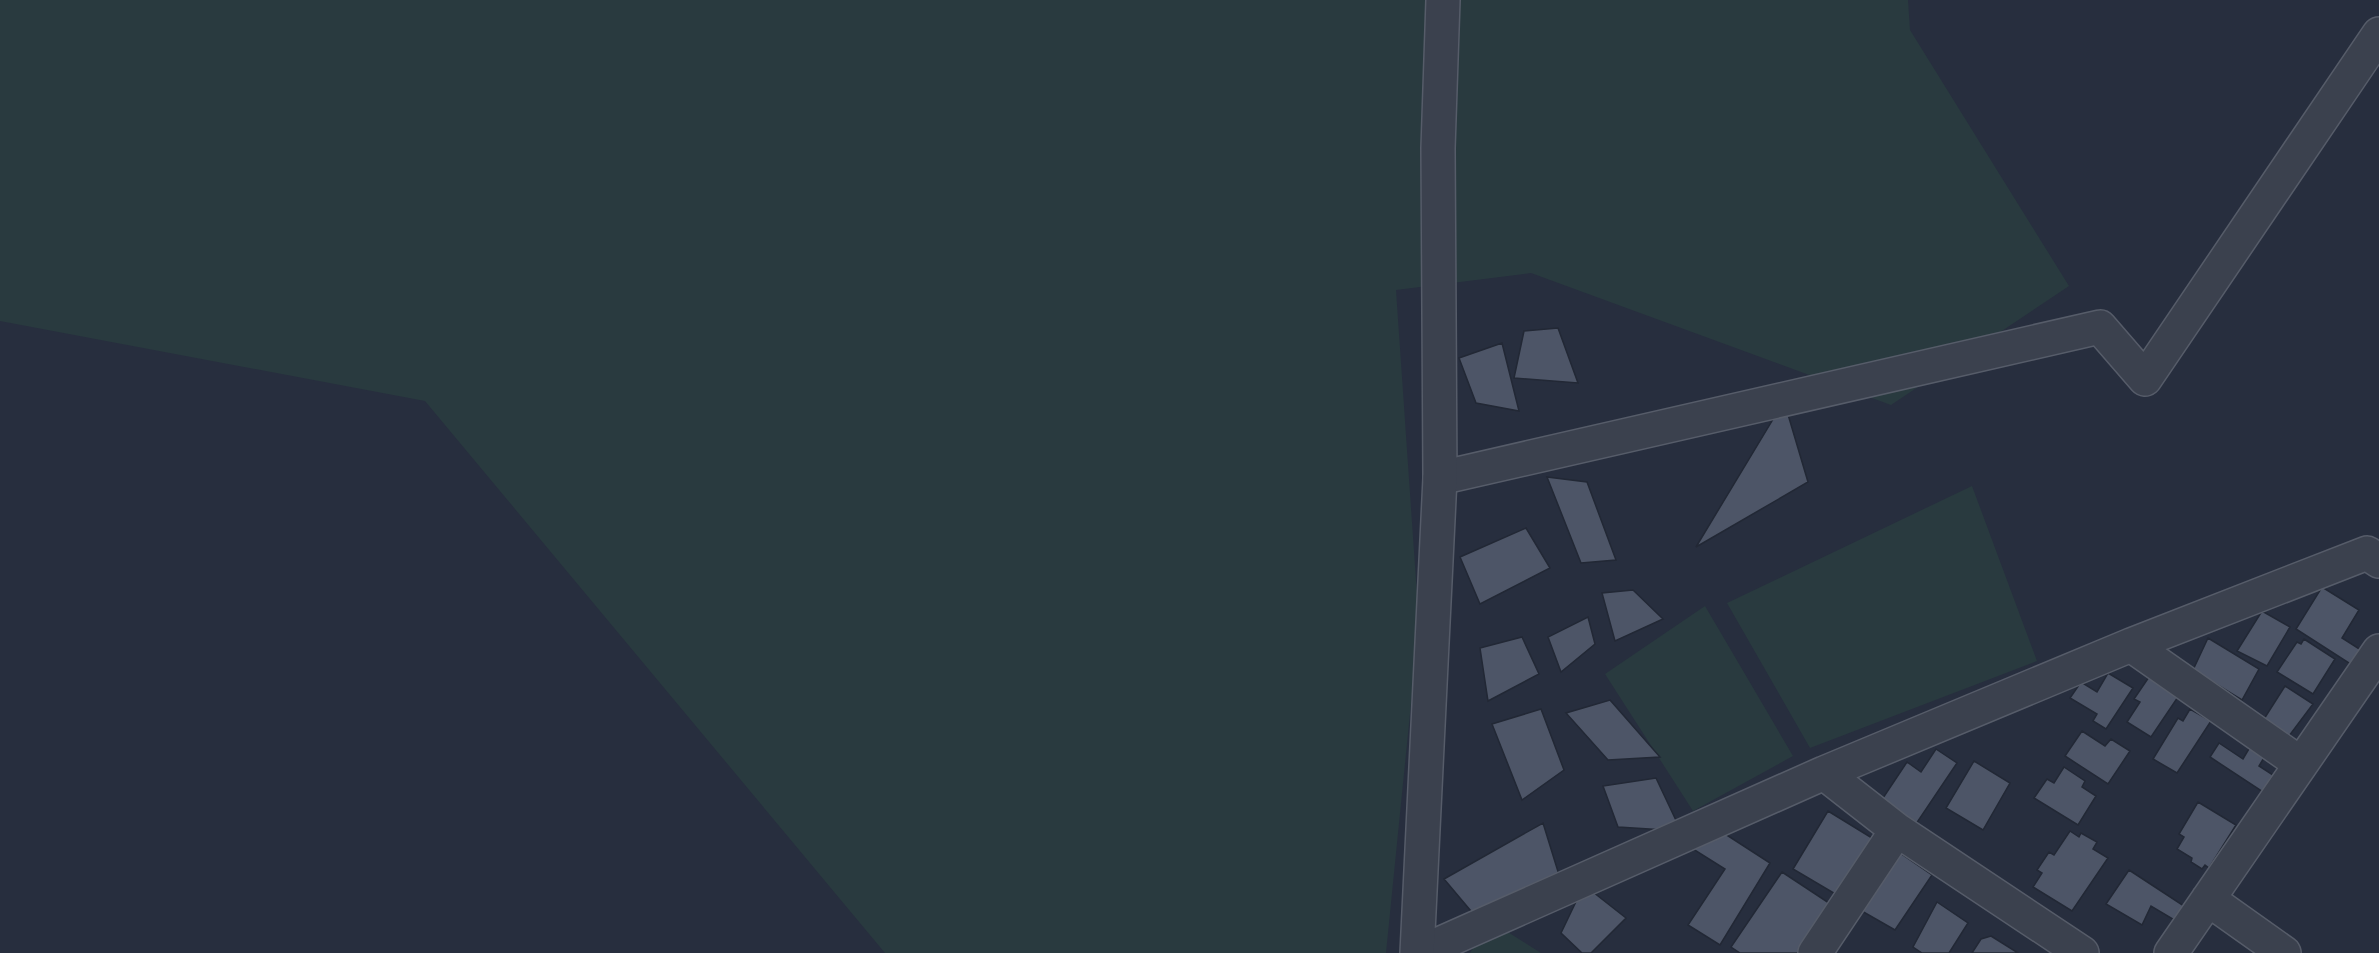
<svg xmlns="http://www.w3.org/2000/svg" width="2379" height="953" viewBox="0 0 2379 953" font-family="'Titillium Web',sans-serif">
<rect width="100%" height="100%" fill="#272e3e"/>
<path fill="#293a3f" d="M 0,0 L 1908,0 L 1910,30 L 2069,286 L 1891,405 L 1531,273 L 1396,290 L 1419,624 L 1386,953 L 885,953 L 425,401 L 0,321 Z
M 1972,486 L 2037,661 L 1810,748 L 1727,603 Z
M 1705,606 L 1793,756 L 1693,811 L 1605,674 Z
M 1490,921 L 1541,953 L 1470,953 Z"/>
<path fill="#4d5567" stroke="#222835" stroke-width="1.5" d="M 1558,328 L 1578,383 L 1514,378 L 1524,331 Z
M 1502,343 L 1519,411 L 1476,403 L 1459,358 Z
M 1784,401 L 1808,482 L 1696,547 Z
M 1547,477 L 1587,482 L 1616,560 L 1581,563 Z
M 1526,528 L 1550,568 L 1480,604 L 1460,557 Z
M 2322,587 L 2359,610 L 2342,638 L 2361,650 L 2352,665 L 2296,629 Z
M 1633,590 L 1663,619 L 1615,641 L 1602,593 Z
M 2262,611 L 2290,627 L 2267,666 L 2237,651 Z
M 1588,617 L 1595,644 L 1561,672 L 1548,637 Z
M 1522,637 L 1539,674 L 1488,701 L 1480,648 Z
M 2208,638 L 2259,669 L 2242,700 L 2193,670 Z
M 2304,639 L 2335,659 L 2313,694 L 2277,672 L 2297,642 L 2301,644 Z
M 2108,673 L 2133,688 L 2106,729 L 2093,721 L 2097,714 L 2070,698 L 2081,682 L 2097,692 Z
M 2151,674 L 2180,694 L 2151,737 L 2127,722 L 2140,702 L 2134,699 Z
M 2285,686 L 2313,704 L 2289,736 L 2264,719 Z
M 1610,700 L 1660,757 L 1608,760 L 1566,713 Z
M 1541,709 L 1564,770 L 1522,800 L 1492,724 Z
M 2190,709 L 2211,721 L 2177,773 L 2153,759 L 2178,718 L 2183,721 Z
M 2082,731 L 2105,746 L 2111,739 L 2130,751 L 2108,784 L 2065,756 Z
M 2219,743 L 2243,759 L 2250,747 L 2265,756 L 2259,766 L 2273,775 L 2263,792 L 2210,757 Z
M 1936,749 L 1957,763 L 1916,824 L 1881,801 L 1907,762 L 1921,772 Z
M 1974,761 L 2010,783 L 1983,830 L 1946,808 Z
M 2064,767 L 2085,781 L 2082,787 L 2096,796 L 2078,825 L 2034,798 L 2047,779 L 2054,783 Z
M 1656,778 L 1681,831 L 1618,827 L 1603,786 Z
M 2198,802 L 2236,825 L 2209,868 L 2205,865 L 2202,869 L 2191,862 L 2192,858 L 2177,849 L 2184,837 L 2179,834 Z
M 1828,811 L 1872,838 L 1837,895 L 1793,869 Z
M 1543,823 L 1560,878 L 1476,917 L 1444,879 Z
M 1719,830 L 1770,863 L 1720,945 L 1688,925 L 1725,869 L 1685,844 Z
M 2070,831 L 2079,837 L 2081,833 L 2097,842 L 2093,849 L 2108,858 L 2072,911 L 2033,887 L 2042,873 L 2037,870 L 2049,852 L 2054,855 Z
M 1900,853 L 1932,875 L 1895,930 L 1860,910 Z
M 2129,870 L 2184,906 L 2176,921 L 2151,906 L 2142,925 L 2106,904 Z
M 1782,872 L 1832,905 L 1800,953 L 1740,953 L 1731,947 Z
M 1584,885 L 1626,918 L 1591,953 L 1582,953 L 1561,933 Z
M 1937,902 L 1968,923 L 1949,953 L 1922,953 L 1913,947 Z
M 1991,936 L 2018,953 L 1972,953 L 1981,939 Z"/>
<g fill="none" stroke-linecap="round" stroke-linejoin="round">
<defs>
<path id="minor" d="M 1440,478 L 2100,327 L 2145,379 L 2379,34
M 2131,645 L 2301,764
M 1824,773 L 1897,830 L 2082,953
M 2208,899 L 2284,953
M 1419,953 L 1824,773 L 2131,645 L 2367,553 L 2379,561
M 1815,953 L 1897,830
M 2171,953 L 2379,651"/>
<path id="tertiary" d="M 1417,953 L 1440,478 L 1438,148 L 1443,0"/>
</defs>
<use href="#minor" stroke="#565c69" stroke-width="36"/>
<use href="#tertiary" stroke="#565c69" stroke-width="36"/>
<use href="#minor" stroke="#3b414e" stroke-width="33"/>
<use href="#tertiary" stroke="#3b414e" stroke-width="33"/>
</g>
</svg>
